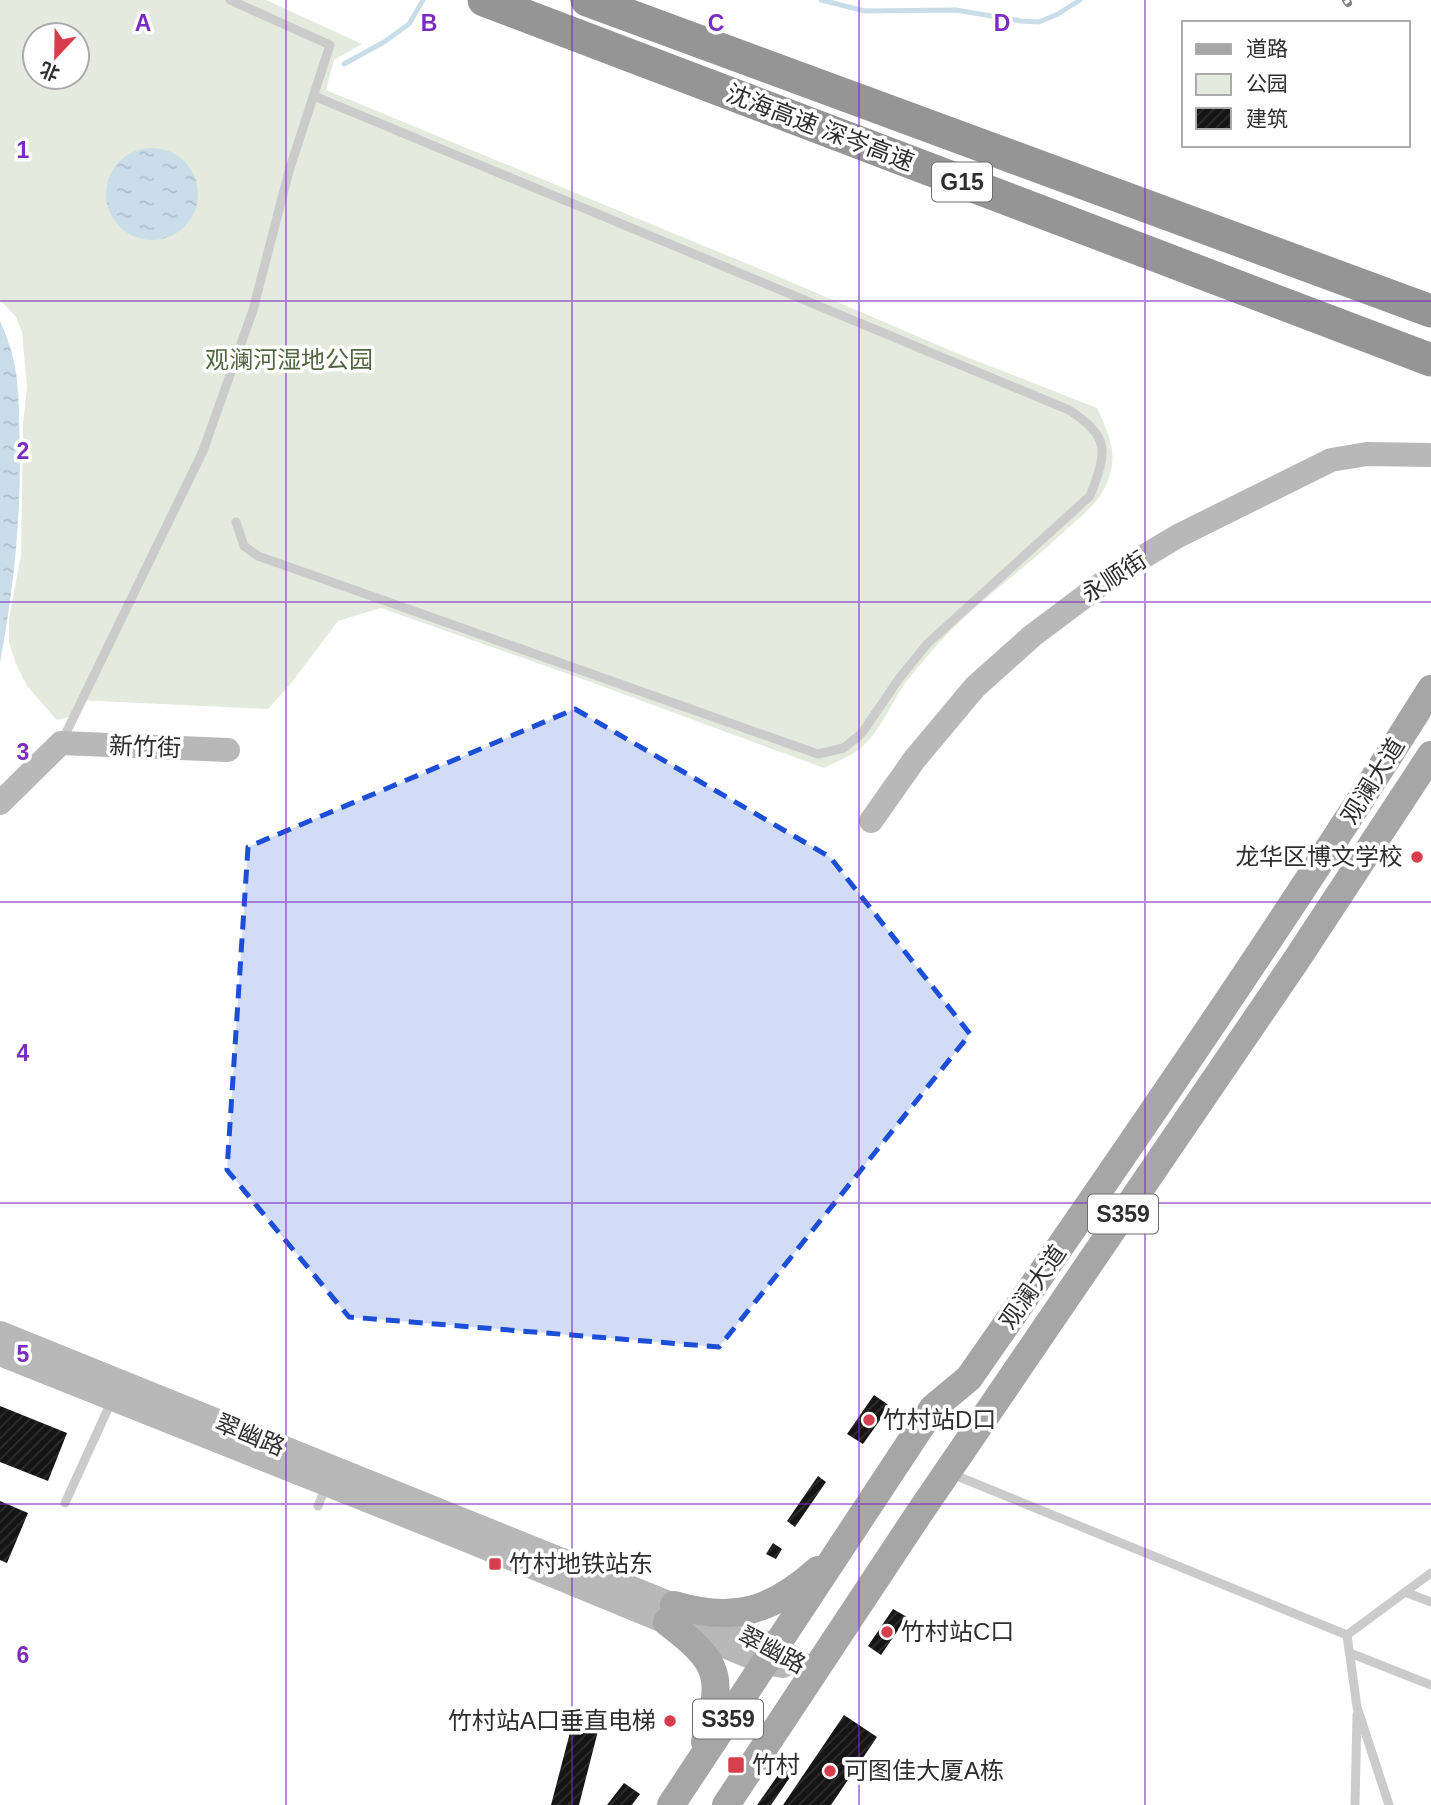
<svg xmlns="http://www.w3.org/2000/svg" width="1431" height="1805" viewBox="0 0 1431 1805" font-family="Helvetica,'Noto Sans SC',sans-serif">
<defs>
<pattern id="water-ripples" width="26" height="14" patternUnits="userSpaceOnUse" patternTransform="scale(1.75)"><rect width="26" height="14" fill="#cadee9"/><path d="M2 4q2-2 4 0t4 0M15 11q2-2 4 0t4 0" fill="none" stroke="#aebfc8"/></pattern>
<pattern id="building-hatch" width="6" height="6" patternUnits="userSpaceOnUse" patternTransform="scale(1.75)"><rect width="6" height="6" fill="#151515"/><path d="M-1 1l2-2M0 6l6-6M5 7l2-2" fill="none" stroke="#2f2f2f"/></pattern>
</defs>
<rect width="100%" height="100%" fill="#fff"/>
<path fill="#e4eadd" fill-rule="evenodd" d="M 0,0 L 266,0 L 362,44 L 334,60 L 326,90 L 777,276 L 954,352 L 1097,408 C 1111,438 1120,458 1104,489 C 1096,505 1081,516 1068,528 C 1026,568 976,602 937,645 C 927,657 916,669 906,682 C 891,703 879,735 857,751 C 847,758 835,762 824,768 L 577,677 L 381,608 L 338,621 L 292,682 L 268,709 L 77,700 L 69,717 L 57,720 L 27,686 L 16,664 L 9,642 L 9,619 L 21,555 L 23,424 L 27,387 L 22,332 L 16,317 L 0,300 ZM 35,35 L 77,35 L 77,77 L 35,77 Z"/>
<path fill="url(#water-ripples)" d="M106 194a46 46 0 1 1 92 0a46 46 0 1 1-92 0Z
M 0,321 C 21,367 18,394 20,442 C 21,517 14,589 0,662 Z"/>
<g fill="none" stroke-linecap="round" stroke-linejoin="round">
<path stroke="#cadee9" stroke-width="5" d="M 821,0 L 865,11 L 956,10 L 1021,21 L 1039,22 L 1058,14 L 1080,0
M 344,64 L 384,42 L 409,24 L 423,0"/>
</g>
<path fill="url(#building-hatch)" d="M 874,1395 L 890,1406 L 863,1444 L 847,1434 Z
M 0,1406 L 67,1433 L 48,1481 L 0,1462 Z
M 818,1476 L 826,1482 L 795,1527 L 787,1521 Z
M 0,1501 L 28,1513 L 7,1563 L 0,1560 Z
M 773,1543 L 782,1549 L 776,1559 L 766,1554 Z
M 893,1609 L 907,1617 L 881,1655 L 868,1646 Z
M 844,1715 L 877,1737 L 831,1805 L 783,1805 Z
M 573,1721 L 599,1727 L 579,1805 L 551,1805 Z
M 786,1764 L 795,1770 L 771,1805 L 757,1805 Z
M 624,1783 L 640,1794 L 632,1805 L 607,1805 Z"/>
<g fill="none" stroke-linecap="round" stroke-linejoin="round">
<path stroke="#cbcbcb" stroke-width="9" d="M 236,522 L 244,546 L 258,556 L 818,754 L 844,748 L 862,733 L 898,680 L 927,644 L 1090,496 C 1107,452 1111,437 1069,410 L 314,96
M 63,739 L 203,451 L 253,310 L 289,171 L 330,45 L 230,0
M 952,1474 L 1347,1635 L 1431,1573
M 65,1503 L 112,1400
M 318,1506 L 326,1486
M 1405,1592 L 1431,1602
M 1347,1635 L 1357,1707 L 1389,1805
M 1350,1653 L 1431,1685
M 1355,1805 L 1357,1715"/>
<path stroke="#b8b8b8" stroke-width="24" d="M 0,803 L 61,743 L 228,750
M 871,821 L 914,760 L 975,687 L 1032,636 L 1116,573 L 1178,536 L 1331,460 L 1367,454 L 1431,455
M 0,1333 L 733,1629 L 776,1647 L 814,1672
M 0,1354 L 464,1539 L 765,1663 L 783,1666"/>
<path stroke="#a6a6a6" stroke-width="28" d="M 674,1605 C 734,1623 772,1611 818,1570
M 667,1622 C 721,1663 724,1676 705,1742
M 671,1805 L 933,1408 L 969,1378 C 1127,1151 1284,923 1431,689
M 726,1805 L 918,1515 L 1295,962 L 1431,755"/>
<path stroke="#959595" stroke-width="33" d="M 484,0 L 1431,360
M 587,0 L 1431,311"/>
<defs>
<path id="rail" d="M 1346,0 L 1348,3"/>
</defs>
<use href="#rail" stroke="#838383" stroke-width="8"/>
<use href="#rail" stroke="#fff" stroke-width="5" stroke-dasharray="16" stroke-linecap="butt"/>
</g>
<path fill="#1d4ed8" fill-opacity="0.2" stroke="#1d4ed8" stroke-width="5" stroke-dasharray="14 9" stroke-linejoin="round" d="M 575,709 L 830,857 L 970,1034 L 719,1347 L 349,1317 L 227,1170 L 248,847 Z"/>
<path fill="none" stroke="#7b2cbf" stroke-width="2" stroke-opacity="0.55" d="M 286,0 L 286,1805M 572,0 L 572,1805M 859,0 L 859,1805M 1145,0 L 1145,1805M 0,301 L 1431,301M 0,602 L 1431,602M 0,902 L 1431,902M 0,1203 L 1431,1203M 0,1504 L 1431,1504"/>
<g fill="#d73e4d" stroke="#fff" stroke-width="2.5">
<circle cx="1417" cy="857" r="7"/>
<circle cx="869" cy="1420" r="7"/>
<rect x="488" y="1557" width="14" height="14" rx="3.5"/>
<circle cx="887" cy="1632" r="7"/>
<circle cx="670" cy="1721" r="7"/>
<rect x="727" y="1756" width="18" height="18" rx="3.5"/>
<circle cx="830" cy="1771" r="7"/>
</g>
<g text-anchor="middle" stroke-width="7" stroke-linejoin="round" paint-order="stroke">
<g fill="#fff" stroke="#6d6d6d" stroke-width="2">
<rect x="932" y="162.5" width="60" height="39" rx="5"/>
<rect x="1088" y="1194.5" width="70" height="39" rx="5"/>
<rect x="693" y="1699.5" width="70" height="39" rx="5"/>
</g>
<g font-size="23" font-weight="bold" fill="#2e2e2e">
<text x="962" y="190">G15</text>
<text x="1123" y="1222">S359</text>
<text x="728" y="1727">S359</text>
</g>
<g font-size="24" fill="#2e2e2e" stroke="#fff">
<text transform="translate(820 128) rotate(21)" y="8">沈海高速 深岑高速</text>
<text transform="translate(1114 577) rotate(-33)" y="8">永顺街</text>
<text transform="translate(145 747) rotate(2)" y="8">新竹街</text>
<text transform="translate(1373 781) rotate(-58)" y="8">观澜大道</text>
<text transform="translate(1033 1287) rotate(-55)" y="8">观澜大道</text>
<text transform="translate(250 1435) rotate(22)" y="8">翠幽路</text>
<text transform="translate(772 1650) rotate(28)" y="8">翠幽路</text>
</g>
<g font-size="24" fill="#52663f" stroke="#fff">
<text x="289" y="368">观澜河湿地公园</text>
</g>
<g font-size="24" fill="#2e2e2e" stroke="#fff" text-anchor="start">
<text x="1403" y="865" text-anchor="end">龙华区博文学校</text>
<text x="883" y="1428">竹村站D口</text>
<text x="509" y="1572">竹村地铁站东</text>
<text x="901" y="1640">竹村站C口</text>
<text x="656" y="1729" text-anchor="end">竹村站A口垂直电梯</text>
<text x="752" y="1773">竹村</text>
<text x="844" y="1779">可图佳大厦A栋</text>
</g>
</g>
<g font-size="23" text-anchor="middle" font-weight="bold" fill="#7b2cbf" stroke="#fff" stroke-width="7" stroke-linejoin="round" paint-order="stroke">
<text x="143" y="31">A</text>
<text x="429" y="31">B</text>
<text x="716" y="31">C</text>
<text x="1002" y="31">D</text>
<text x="23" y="158">1</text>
<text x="23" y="459">2</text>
<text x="23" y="760">3</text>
<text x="23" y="1061">4</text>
<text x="23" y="1362">5</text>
<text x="23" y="1663">6</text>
</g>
<rect x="1182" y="21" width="228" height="126" fill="#ffffff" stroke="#ababab" stroke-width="2"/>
<rect x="1196" y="44" width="35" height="10" fill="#a6a6a6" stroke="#ababab" stroke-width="2"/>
<text x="1246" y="56" font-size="21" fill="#2e2e2e">道路</text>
<rect x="1196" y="74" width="35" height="21" fill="#e4eadd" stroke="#ababab" stroke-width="2"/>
<text x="1246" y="91" font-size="21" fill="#2e2e2e">公园</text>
<rect x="1196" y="108" width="35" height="21" fill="url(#building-hatch)" stroke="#ababab" stroke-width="2"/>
<text x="1246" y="126" font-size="21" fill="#2e2e2e">建筑</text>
<g transform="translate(56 56) rotate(202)"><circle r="33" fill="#ffffff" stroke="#ababab" stroke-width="2"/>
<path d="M0-5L12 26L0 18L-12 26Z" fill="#d73e4d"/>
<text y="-10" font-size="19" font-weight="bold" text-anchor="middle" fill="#2e2e2e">北</text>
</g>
</svg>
